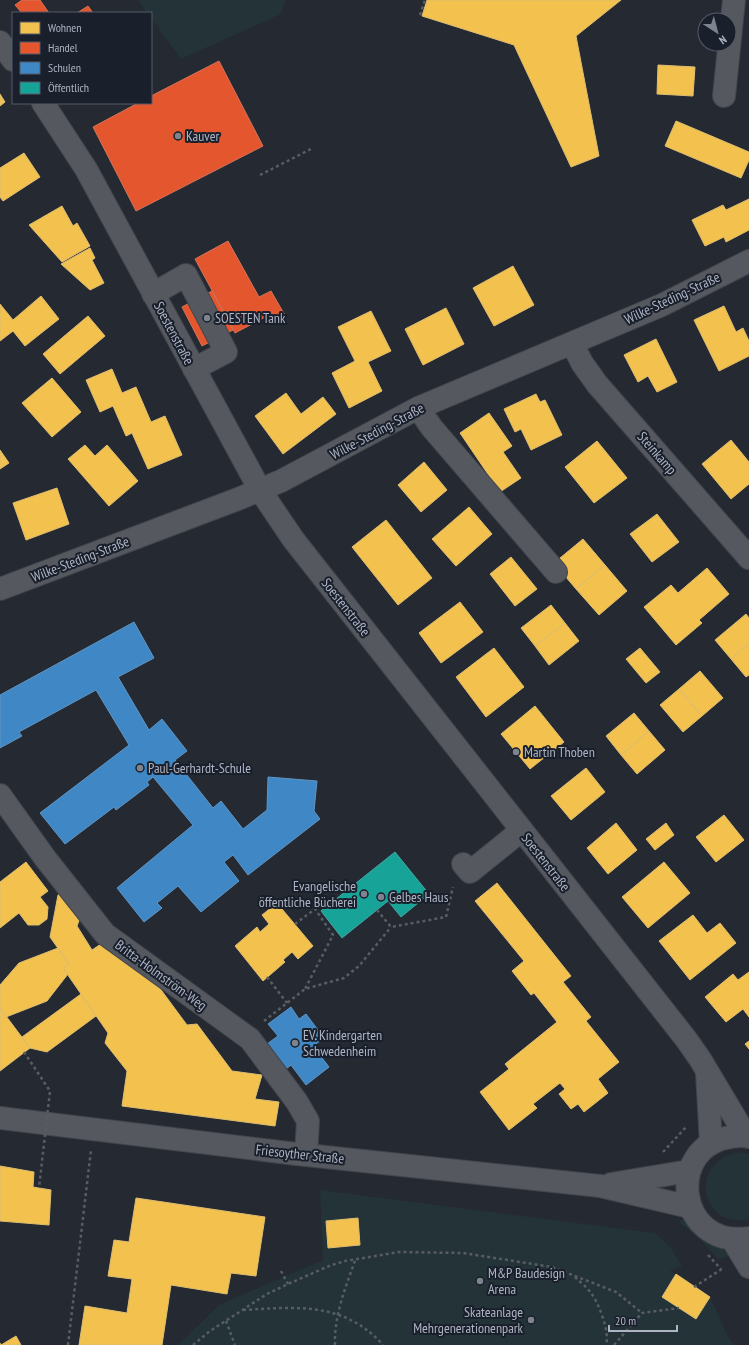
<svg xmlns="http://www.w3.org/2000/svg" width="749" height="1345" viewBox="0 0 749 1345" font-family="'PT Sans Narrow',sans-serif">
<rect width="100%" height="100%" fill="#252931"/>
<path fill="#233337" d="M 138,0 L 286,0 L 281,14 L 181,59 L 151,18 L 151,13 L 147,13 Z
M 738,1152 L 749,1154 L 749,1219 C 703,1230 685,1165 738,1152 Z
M 320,1190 L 655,1233 L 671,1248 L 682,1266 L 670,1271 L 710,1297 L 728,1337 L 734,1345 L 178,1345 L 219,1305 L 323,1260 Z
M 684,1218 L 722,1247 L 729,1256 L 726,1258 L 718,1259 L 701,1240 L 679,1222 Z"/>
<path fill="#f2c14e" stroke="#debd71" d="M 427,0 L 621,0 L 576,36 L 599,156 L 571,167 L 514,45 L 422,16 Z
M 658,65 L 695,67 L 693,96 L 657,94 Z
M 0,94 L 5,102 L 0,106 Z
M 676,121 L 749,152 L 749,160 L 741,178 L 665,146 Z
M 24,153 L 40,177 L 3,201 L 0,197 L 0,168 Z
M 749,199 L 749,230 L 726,242 L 724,237 L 705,246 L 692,220 L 723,205 L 726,210 Z
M 62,206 L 73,226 L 77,223 L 90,246 L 62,262 L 29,225 Z
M 90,248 L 95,258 L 92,260 L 104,283 L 90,290 L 61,264 Z
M 513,266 L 534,305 L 494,326 L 473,288 Z
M 41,296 L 59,319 L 25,346 L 13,331 L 0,341 L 0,304 L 13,320 Z
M 724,306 L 736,332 L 743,328 L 749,341 L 749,356 L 719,371 L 694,320 Z
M 446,308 L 464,344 L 423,365 L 405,329 Z
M 371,311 L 391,351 L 368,362 L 382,391 L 349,408 L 332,373 L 355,361 L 338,327 Z
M 88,316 L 105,336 L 60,374 L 43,354 Z
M 656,339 L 677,382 L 657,392 L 648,376 L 638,382 L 624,355 Z
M 112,369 L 122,393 L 136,387 L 151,422 L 165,416 L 182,455 L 148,469 L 132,433 L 126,436 L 113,406 L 100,412 L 86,380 Z
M 52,378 L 81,412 L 52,437 L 22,403 Z
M 286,393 L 301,414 L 323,397 L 336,414 L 283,454 L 255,416 Z
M 536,394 L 540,402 L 545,400 L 562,435 L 531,450 L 521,429 L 515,432 L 504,409 Z
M 489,413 L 512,446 L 503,452 L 521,478 L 500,492 L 460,433 Z
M 731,440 L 749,462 L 749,484 L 731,499 L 702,464 Z
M 597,441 L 627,478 L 594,503 L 565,467 Z
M 85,445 L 95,456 L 107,445 L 138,481 L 109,506 L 68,459 Z
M 0,450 L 9,463 L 0,469 Z
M 424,462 L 447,490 L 421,512 L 398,485 Z
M 57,488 L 69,524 L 26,540 L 13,503 Z
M 469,507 L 492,534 L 456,566 L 432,539 Z
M 657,514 L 679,542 L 652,562 L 630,534 Z
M 386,520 L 432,578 L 398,605 L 352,547 Z
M 583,539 L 605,565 L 576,589 L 554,563 Z
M 511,557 L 537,589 L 515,606 L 490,574 Z
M 605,565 L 627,591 L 599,615 L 576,589 Z
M 707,568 L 729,594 L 699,620 L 702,623 L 676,645 L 644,607 L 671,585 L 678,593 Z
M 460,602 L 483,632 L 441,663 L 419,633 Z
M 551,605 L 565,623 L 535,646 L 521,628 Z
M 746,614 L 749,618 L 749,643 L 731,659 L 715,640 Z
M 565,623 L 579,641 L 549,665 L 535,646 Z
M 749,643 L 749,675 L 746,677 L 731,659 Z
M 494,648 L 524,687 L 486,717 L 456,677 Z
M 640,648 L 660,672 L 646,683 L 626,659 Z
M 700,671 L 723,698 L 702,716 L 679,689 Z
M 679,689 L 702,716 L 683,732 L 660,705 Z
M 535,706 L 564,742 L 530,769 L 501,734 Z
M 634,713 L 649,731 L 621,755 L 606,736 Z
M 649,731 L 665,750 L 637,774 L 621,755 Z
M 586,768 L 605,792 L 571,820 L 551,796 Z
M 724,815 L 744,840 L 716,862 L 696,837 Z
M 616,823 L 637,850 L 608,874 L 587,848 Z
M 666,823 L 674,835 L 655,850 L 646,839 Z
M 26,862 L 48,891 L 40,897 L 48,907 L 47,919 L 39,925 L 28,925 L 19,913 L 0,928 L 0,882 Z
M 664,862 L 690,893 L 648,928 L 622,897 Z
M 497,883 L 571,976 L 563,982 L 591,1017 L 586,1021 L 619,1062 L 598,1079 L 608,1093 L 584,1112 L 578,1104 L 571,1109 L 559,1094 L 565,1089 L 560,1083 L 533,1104 L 537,1108 L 509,1130 L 480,1092 L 509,1069 L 505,1064 L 557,1022 L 534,993 L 531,995 L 512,971 L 524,961 L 475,901 Z
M 66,890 L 82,913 L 77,926 L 92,950 L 104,942 L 156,983 L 187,1025 L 197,1024 L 232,1071 L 262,1075 L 255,1099 L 279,1102 L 275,1126 L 122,1106 L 127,1071 L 105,1043 L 108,1033 L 63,968 L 69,964 L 50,937 L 58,895 Z
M 277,903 L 313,946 L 298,959 L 292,952 L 283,960 L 285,962 L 263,981 L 235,946 L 257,927 L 260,932 L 269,924 L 262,915 Z
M 693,915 L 707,933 L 720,923 L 736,943 L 690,980 L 659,941 Z
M 58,948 L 69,964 L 63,968 L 68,974 L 47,1001 L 6,1017 L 0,1008 L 0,985 L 19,963 Z
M 749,972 L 749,1017 L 743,1009 L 726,1022 L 705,997 L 733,974 L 738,980 Z
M 81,994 L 96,1016 L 47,1052 L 30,1048 L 22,1037 Z
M 0,1008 L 30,1048 L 0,1071 Z
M 749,1041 L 749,1049 L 745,1044 Z
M 0,1166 L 34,1172 L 33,1187 L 51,1190 L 49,1225 L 0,1221 Z
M 136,1198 L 265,1217 L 256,1276 L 231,1273 L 227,1294 L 171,1285 L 162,1345 L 79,1345 L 85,1306 L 127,1313 L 132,1279 L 108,1276 L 114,1240 L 129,1242 Z
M 358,1218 L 360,1245 L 328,1248 L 326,1221 Z
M 676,1274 L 710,1297 L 696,1319 L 662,1297 Z
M 16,1336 L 21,1345 L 0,1345 L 0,1343 L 1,1345 Z"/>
<path fill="#e4572e" stroke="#d4735b" d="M 22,0 L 40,0 L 49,13 L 22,13 L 15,5 Z
M 88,6 L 93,13 L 77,13 Z
M 219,61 L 263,146 L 136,211 L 93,127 L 138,103 L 151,103 L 151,96 Z
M 228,241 L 259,297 L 271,291 L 286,317 L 278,322 L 273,313 L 235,333 L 195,259 Z
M 212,291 L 233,330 L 202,346 L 182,307 Z"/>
<path fill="#3f88c5" stroke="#6095c4" d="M 134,622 L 154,658 L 118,677 L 149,730 L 162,719 L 187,751 L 175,760 L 213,808 L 221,801 L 243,829 L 267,810 L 268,777 L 317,781 L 314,811 L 320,819 L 248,875 L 233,855 L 224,862 L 239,881 L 201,912 L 178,886 L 157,903 L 162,908 L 144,922 L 117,888 L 193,825 L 153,777 L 147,782 L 149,785 L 116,810 L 114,807 L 65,844 L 40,813 L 129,745 L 96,690 L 19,732 L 22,736 L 0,748 L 0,695 Z
M 291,1007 L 299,1019 L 306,1014 L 324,1038 L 313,1046 L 329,1067 L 306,1085 L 291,1065 L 286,1069 L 267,1044 L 278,1036 L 268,1024 Z"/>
<path fill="#17a398" stroke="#44a8a5" d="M 395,852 L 429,894 L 401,917 L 388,901 L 342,938 L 321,911 Z"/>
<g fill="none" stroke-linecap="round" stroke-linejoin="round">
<defs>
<path id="minor" d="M 0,42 L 13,60
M 724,96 L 734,0
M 43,103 L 86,169 L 260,490 L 293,539 L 686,1039 L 700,1059 L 746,1136
M 153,294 L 186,275 L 226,352 L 194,369
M 572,343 L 582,363 L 597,384 L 749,558
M 418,408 L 432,428 L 556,572
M 0,589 L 238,499 L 281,481 L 418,408 L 662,305 L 749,261
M 0,795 L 45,858 L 105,934 L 250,1039 L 297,1102 L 308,1121 L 306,1155
M 463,864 L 470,872 L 522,830
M 707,1073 L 711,1144
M 0,1118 L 297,1154 L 600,1186 L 690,1207
M 749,1137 C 743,1135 737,1136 731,1137 C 666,1145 675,1249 749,1238
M 611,1184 L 689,1171
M 732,1239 L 749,1267"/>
</defs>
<use href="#minor" stroke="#42454c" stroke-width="24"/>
<path stroke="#585c63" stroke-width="2.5" stroke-dasharray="3 3" stroke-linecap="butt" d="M 420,15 L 425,0
M 260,175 L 313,148
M 377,910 L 391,927 L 446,917 L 453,887
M 295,924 L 315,909 L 333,935 L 305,989
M 267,977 L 287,1003
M 264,1021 L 305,989 L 344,978 L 359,966 L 391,927
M 663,1152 L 687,1126
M 708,1255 L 721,1269
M 281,1271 L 288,1284
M 575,1277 C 580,1282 587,1287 591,1293 C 599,1303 610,1333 606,1345
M 694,1287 L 722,1269
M 243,1310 C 295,1307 344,1301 383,1345
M 226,1321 L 235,1345
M 68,1345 L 91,1150
M 193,1345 L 210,1331 L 267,1294 L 288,1284 L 329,1266 L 345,1261 L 399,1252 L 463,1253 L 552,1267 L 616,1292 L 642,1313
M 335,1345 C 334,1315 346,1286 356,1258
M 614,1345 L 642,1313 L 679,1308"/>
<use href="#minor" stroke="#55585f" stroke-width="22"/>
<path stroke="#585c63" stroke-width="2.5" stroke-dasharray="3 3" stroke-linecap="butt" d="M 24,1052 L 50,1091 L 39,1188"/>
</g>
<g fill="#7e8390" stroke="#191f2b" stroke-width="1.5">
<circle cx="178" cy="136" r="4"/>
<circle cx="207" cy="318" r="4"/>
<circle cx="516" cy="752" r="4"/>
<circle cx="140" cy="768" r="4"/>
<circle cx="364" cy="894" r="4"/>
<circle cx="381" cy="897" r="4"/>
<circle cx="295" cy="1043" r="4"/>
<circle cx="480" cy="1281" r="4"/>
<circle cx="531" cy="1320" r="4"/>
</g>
<g text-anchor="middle" stroke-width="4" stroke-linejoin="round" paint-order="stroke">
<g font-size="14" fill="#aeb4c3" stroke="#191f2b" text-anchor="start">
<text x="186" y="141">Kauver</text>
<text x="215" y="323">SOESTEN Tank</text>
<text x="524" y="757">Martin Thoben</text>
<text x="148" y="773">Paul-Gerhardt-Schule</text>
<text x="356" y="891" text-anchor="end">Evangelische<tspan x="356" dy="16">öffentliche Bücherei</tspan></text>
<text x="389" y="902">Gelbes Haus</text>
<text x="303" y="1040">EV. Kindergarten<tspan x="303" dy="16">Schwedenheim</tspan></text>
<text x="488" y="1278">M&amp;P Baudesign<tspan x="488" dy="16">Arena</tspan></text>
<text x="523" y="1317" text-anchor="end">Skateanlage<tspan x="523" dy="16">Mehrgenerationenpark</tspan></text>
</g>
<g font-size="14" fill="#aeb4c3" stroke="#191f2b">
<text transform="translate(672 298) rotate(-25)" y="5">Wilke-Steding-Straße</text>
<text transform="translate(174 333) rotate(62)" y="5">Soestenstraße</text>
<text transform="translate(377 431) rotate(-28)" y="5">Wilke-Steding-Straße</text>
<text transform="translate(657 453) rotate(49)" y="5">Steinkamp</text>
<text transform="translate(80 559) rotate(-21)" y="5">Wilke-Steding-Straße</text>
<text transform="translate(346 607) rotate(52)" y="5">Soestenstraße</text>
<text transform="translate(546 862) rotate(52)" y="5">Soestenstraße</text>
<text transform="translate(161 975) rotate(36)" y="5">Britta-Holmström-Weg</text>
<text transform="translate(300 1154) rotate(6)" y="5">Friesoyther Straße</text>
</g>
</g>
<rect x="12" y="12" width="140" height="92" fill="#191f2b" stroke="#555b68"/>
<rect x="20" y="22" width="20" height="12" fill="#f2c14e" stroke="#555b68"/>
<text x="48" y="32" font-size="12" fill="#aeb4c3">Wohnen</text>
<rect x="20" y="42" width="20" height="12" fill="#e4572e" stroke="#555b68"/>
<text x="48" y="52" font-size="12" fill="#aeb4c3">Handel</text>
<rect x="20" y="62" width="20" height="12" fill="#3f88c5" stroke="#555b68"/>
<text x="48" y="72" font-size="12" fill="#aeb4c3">Schulen</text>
<rect x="20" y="82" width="20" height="12" fill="#17a398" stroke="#555b68"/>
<text x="48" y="92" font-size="12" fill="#aeb4c3">Öffentlich</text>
<g transform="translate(717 32) rotate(144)"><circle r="19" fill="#191f2b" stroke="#555b68"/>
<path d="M0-3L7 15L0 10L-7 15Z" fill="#7e8390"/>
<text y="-6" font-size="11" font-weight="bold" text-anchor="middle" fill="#aeb4c3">N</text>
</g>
<path d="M609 1325v6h68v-6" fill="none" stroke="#aeb4c3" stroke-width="2"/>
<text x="615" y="1325" font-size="12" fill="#aeb4c3" stroke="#191f2b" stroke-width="3" paint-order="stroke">20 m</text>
</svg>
